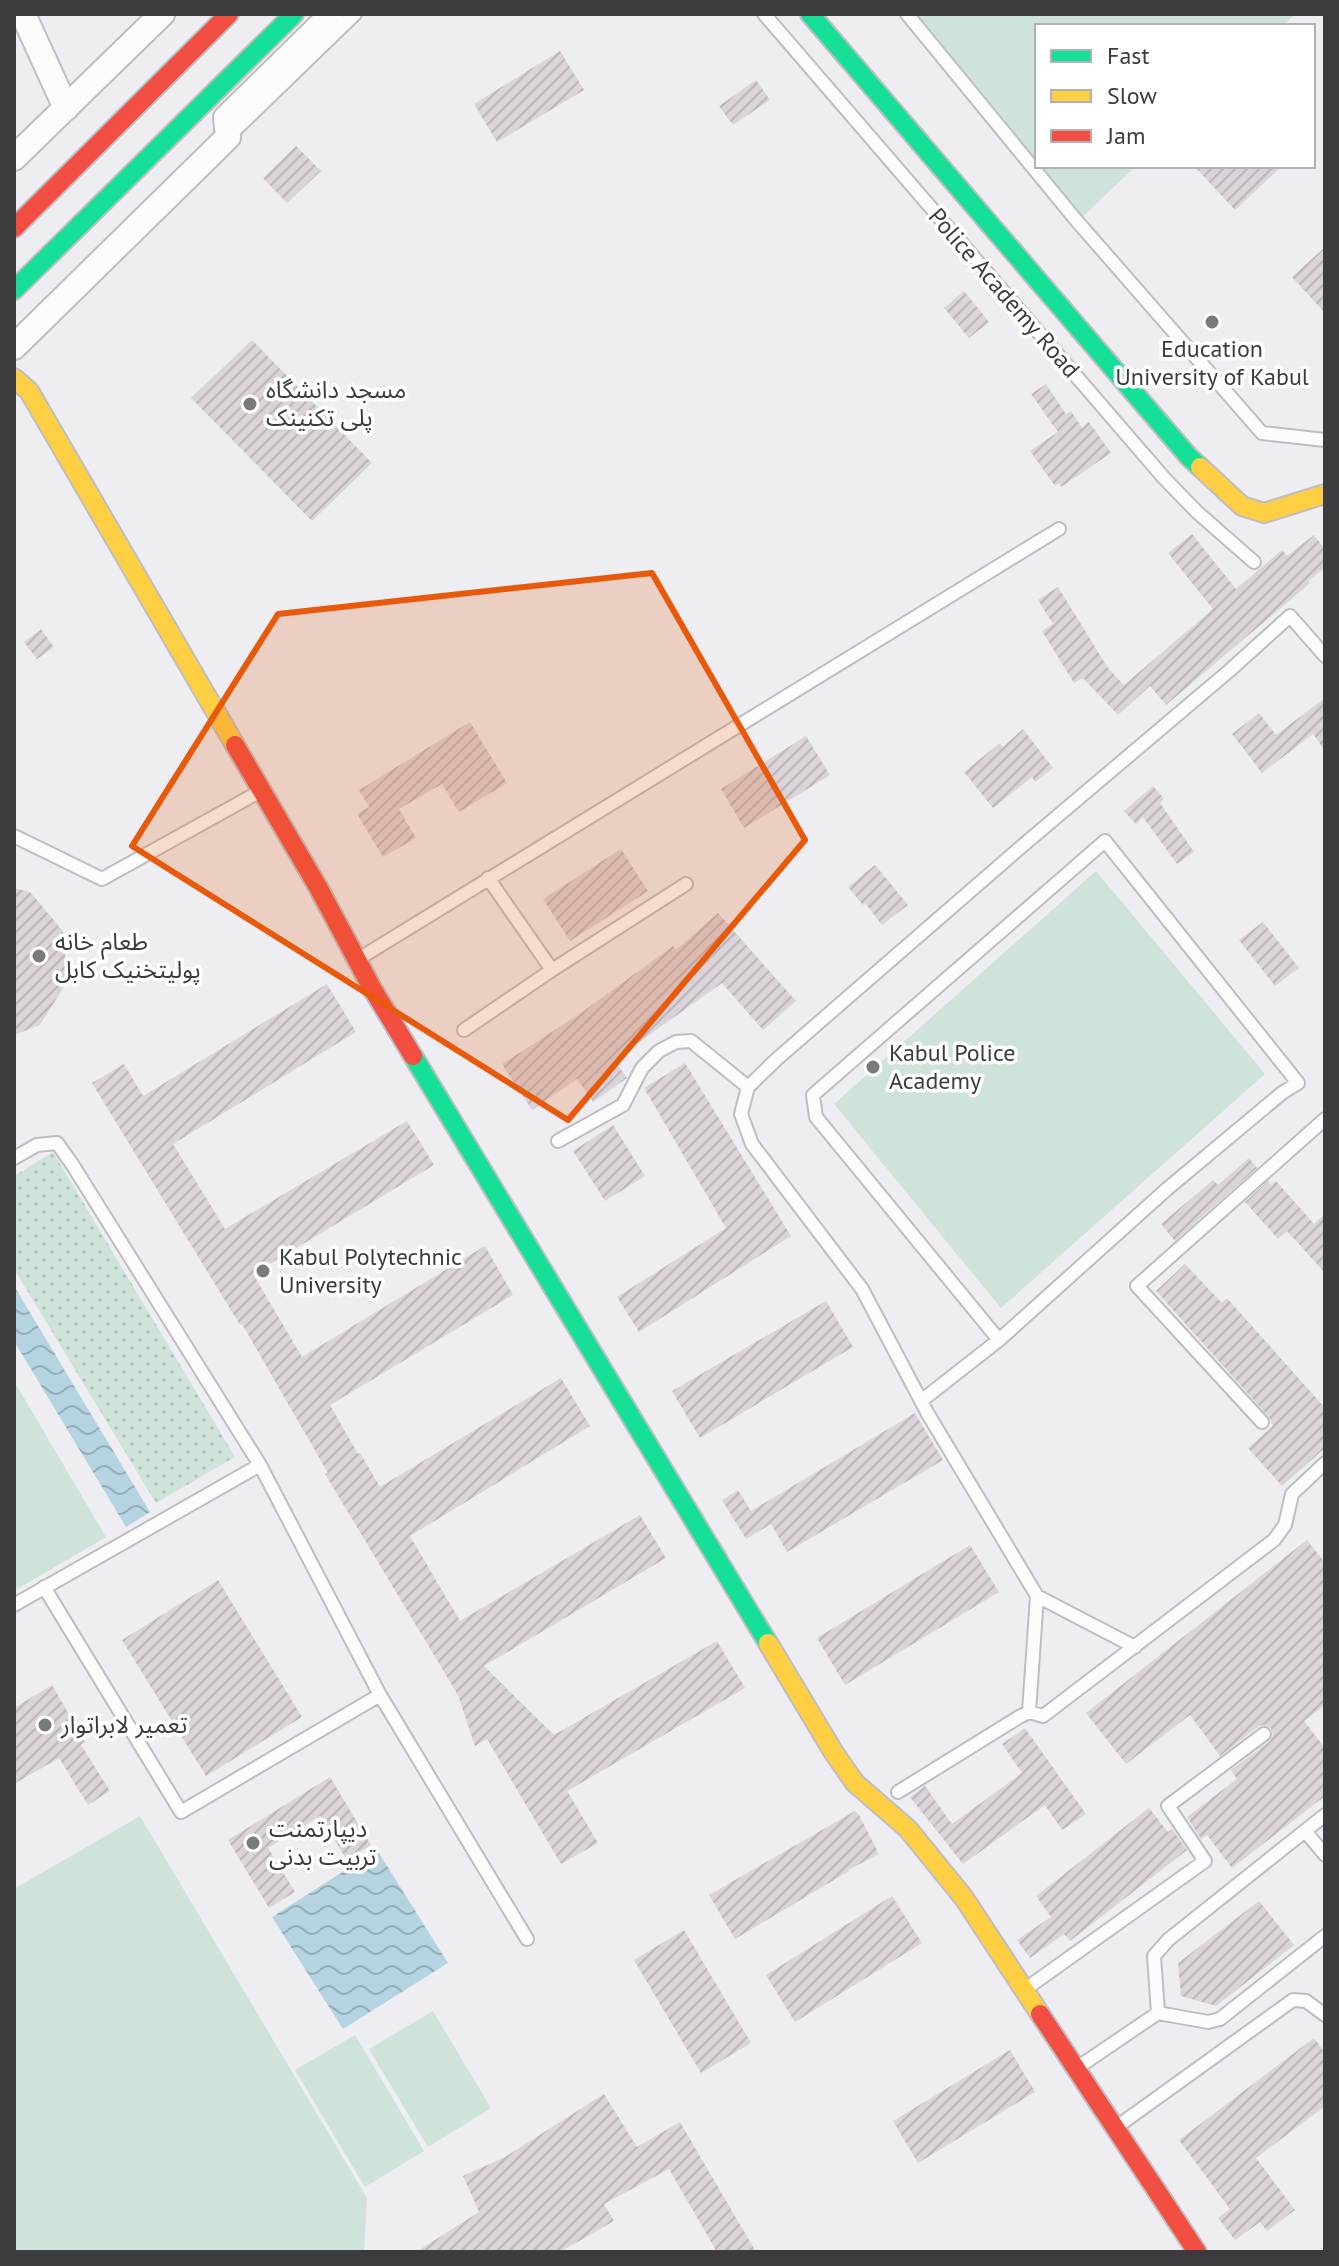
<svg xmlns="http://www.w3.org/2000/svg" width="1339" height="2266" viewBox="0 0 1339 2266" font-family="'PT Sans','Noto Sans Arabic',sans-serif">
<defs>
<pattern id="grass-dots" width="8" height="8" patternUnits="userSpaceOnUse" patternTransform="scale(2)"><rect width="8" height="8" fill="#cee4da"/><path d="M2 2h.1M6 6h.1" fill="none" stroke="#b2c4bc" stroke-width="1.8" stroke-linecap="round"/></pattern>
<pattern id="water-waves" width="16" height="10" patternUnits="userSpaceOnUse" patternTransform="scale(2)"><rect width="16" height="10" fill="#b5d4e2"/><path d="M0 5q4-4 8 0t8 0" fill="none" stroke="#94adb9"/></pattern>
<pattern id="building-hatch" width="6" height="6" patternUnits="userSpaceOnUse" patternTransform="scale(2)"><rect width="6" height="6" fill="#dad3da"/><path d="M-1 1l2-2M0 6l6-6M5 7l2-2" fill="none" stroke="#bcb6bc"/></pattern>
</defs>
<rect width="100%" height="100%" fill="#ededf2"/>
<path fill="url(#grass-dots)" d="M 53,1152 L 235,1457 L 156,1503 L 14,1269 L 14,1176 Z"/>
<path fill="#cee4da" d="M 914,14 L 1295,14 L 1283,26 L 1037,26 L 1037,166 L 1136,166 L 1078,221 Z
M 1096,871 L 1265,1074 L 1001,1308 L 834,1104 Z
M 14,1381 L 106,1537 L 14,1591 Z
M 140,1816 L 367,2198 L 364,2252 L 14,2252 L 14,1889 Z
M 433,2011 L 491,2108 L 428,2147 L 369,2049 Z
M 355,2035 L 424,2151 L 365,2187 L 295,2070 Z"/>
<path fill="url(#water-waves)" d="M 14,1286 L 150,1512 L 126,1527 L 14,1341 Z
M 377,1850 L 448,1963 L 343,2029 L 272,1917 Z"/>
<path fill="url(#building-hatch)" d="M 560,51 L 584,90 L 497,142 L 474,104 Z
M 756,80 L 770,100 L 733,125 L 719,106 Z
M 296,146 L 321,171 L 287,203 L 263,178 Z
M 1194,166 L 1282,166 L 1235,210 Z
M 1325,247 L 1325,313 L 1292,277 Z
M 964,291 L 989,322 L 969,338 L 944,308 Z
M 252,340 L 372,463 L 312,521 L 191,398 Z
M 1046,384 L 1066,414 L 1071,411 L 1082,428 L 1089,422 L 1111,453 L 1061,487 L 1059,483 L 1055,486 L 1030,451 L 1058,432 L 1031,394 Z
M 1192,534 L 1236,589 L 1282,550 L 1287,556 L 1314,535 L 1325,549 L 1325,568 L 1308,581 L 1310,583 L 1166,705 L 1150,686 L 1118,715 L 1083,678 L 1074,683 L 1042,631 L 1053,624 L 1038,600 L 1058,587 L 1108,668 L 1124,685 L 1213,609 L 1168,553 Z
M 41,629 L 54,647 L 37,659 L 24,642 Z
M 1325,698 L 1325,751 L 1313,734 L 1262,773 L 1232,734 L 1259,713 L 1276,735 Z
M 470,722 L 507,783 L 459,812 L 442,784 L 399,809 L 416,838 L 383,857 L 357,814 L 369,807 L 359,790 Z
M 1023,729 L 1053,768 L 1035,782 L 1032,777 L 993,808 L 964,772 L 1000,743 L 1003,747 Z
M 806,736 L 830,775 L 744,828 L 721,789 Z
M 1153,786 L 1164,799 L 1160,803 L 1194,852 L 1177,864 L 1143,817 L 1136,824 L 1124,811 Z
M 621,849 L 648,891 L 570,941 L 543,899 Z
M 875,865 L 908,905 L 882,925 L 865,903 L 863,905 L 848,887 Z
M 14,888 L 30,892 L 63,931 L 67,982 L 40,1025 L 14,1035 Z
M 718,913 L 796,1001 L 763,1030 L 722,983 L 614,1060 L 627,1078 L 593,1102 L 577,1079 L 532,1110 L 502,1064 L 581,1013 L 673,946 L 676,950 Z
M 1263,922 L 1299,968 L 1275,986 L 1239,940 Z
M 327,984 L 356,1032 L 173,1144 L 225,1229 L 407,1121 L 434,1165 L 253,1274 L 302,1357 L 485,1246 L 513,1295 L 330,1405 L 358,1454 L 360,1453 L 380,1487 L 561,1378 L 590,1426 L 410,1536 L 460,1621 L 640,1515 L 666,1558 L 484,1666 L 554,1735 L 717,1641 L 745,1688 L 567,1791 L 598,1843 L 561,1864 L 487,1739 L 475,1746 L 458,1695 L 325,1474 L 328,1473 L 242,1324 L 240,1325 L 92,1083 L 124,1064 L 143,1096 Z
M 685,1063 L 791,1236 L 639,1332 L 617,1297 L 726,1228 L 644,1088 Z
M 613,1125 L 645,1176 L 605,1201 L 573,1151 Z
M 1249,1158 L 1257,1168 L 1175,1241 L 1161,1224 L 1213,1180 L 1218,1185 Z
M 1268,1181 L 1271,1185 L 1276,1181 L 1314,1224 L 1325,1214 L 1325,1273 L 1287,1231 L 1278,1239 L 1245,1202 Z
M 1185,1264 L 1222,1303 L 1227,1298 L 1325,1408 L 1325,1448 L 1282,1486 L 1248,1448 L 1273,1426 L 1269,1417 L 1156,1291 Z
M 826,1301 L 853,1347 L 700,1438 L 672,1391 Z
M 915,1413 L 943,1460 L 787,1552 L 771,1524 L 746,1539 L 722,1500 L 738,1490 L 751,1511 Z
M 1307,1540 L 1325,1563 L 1325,1705 L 1304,1721 L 1325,1748 L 1325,1796 L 1232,1868 L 1207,1835 L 1201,1839 L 1187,1817 L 1237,1779 L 1231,1770 L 1270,1741 L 1273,1734 L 1271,1728 L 1264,1725 L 1259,1726 L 1220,1756 L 1190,1715 L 1126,1764 L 1086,1713 Z
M 970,1545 L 999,1592 L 845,1685 L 817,1638 Z
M 218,1580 L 302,1717 L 206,1776 L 122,1640 Z
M 52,1685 L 85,1742 L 81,1745 L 110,1791 L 88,1805 L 59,1758 L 14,1784 L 14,1708 Z
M 1025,1728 L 1086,1814 L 1062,1830 L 1045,1805 L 963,1864 L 910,1797 L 925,1786 L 952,1824 L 1022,1773 L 1002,1744 Z
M 330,1777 L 371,1845 L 347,1860 L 320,1816 L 268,1848 L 295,1892 L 269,1908 L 228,1840 Z
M 1149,1808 L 1168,1832 L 1172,1829 L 1187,1850 L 1070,1941 L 1064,1934 L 1030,1958 L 1017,1940 L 1051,1917 L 1036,1896 Z
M 855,1811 L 859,1815 L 879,1854 L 848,1870 L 849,1871 L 735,1939 L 709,1895 Z
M 892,1896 L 922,1943 L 795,2022 L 766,1975 Z
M 1259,1901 L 1294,1945 L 1216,2006 L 1181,1996 L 1178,1963 Z
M 684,1930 L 751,2043 L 701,2073 L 634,1960 Z
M 1314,2038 L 1325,2053 L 1325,2106 L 1256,2158 L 1295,2210 L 1267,2231 L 1260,2222 L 1235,2240 L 1218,2218 L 1230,2209 L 1179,2140 Z
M 1010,2050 L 1035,2092 L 918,2163 L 893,2121 Z
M 604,2094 L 637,2147 L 680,2122 L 756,2252 L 717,2252 L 669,2169 L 604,2204 L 614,2221 L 560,2252 L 416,2252 L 479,2212 L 463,2176 L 505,2157 Z"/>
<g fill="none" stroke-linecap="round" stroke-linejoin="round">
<defs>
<path id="lane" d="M 764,14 L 1164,478 L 1197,512 L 1254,562
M 907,14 L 1076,220 L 1262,433 L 1325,440
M 228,137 L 355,14
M 14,836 L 102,879 L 259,792
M 1105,841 L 1298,1083 L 1282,1093 L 1167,1189 L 999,1340 L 816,1117 L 813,1095 Z
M 488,878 L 552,970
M 360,958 L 1059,529
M 464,1030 L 552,970 L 686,884
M 558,1141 L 623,1105 L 642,1068 L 659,1051 L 676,1042 L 691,1041 L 748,1087
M 14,1158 L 37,1145 L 57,1143 L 72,1164 L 260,1465 L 380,1695 L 527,1939
M 921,1401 L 999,1340
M 1262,1422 L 1137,1286 L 1325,1119
M 44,1587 L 181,1812 L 380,1695
M 1037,1596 L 928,1414 L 862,1289 L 752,1144 L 741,1114 L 748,1087 L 778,1058 L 1021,847 L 1229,671 L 1290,616 L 1325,656
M 14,1605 L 260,1465
M 1029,1712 L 1037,1596 L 1135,1647
M 898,1792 L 1019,1717 L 1029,1712 L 1043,1716 L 1274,1540 L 1285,1525 L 1292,1494 L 1325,1463
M 1305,1831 L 1325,1855
M 1027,1988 L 1205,1861 L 1168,1806 L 1264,1734
M 1158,2013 L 1208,2022 L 1220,2019 L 1325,1936
M 1077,2068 L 1158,2013 L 1154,1956 L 1168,1940 L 1325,1815
M 1118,2126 L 1293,2000 L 1306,2001 L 1325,2015"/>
<path id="street" d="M 23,14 L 66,108
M 14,158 L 162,14
M 14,347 L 228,137 L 226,118 L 332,14"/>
<path id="fast" d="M 810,14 L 1189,457 L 1200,467
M 14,290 L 294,14
M 413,1056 L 768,1643"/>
<path id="slow" d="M 14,378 L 29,391 L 235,745
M 1200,467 L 1242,506 L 1264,513 L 1325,494
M 768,1643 L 834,1753 L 855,1783 L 908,1829 L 964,1898 L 1040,2014"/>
<path id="jam" d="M 14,228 L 229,14
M 235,745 L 318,887 L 373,990 L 413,1056
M 1040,2014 L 1197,2252"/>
</defs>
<use href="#lane" stroke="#bebec2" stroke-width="16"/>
<use href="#street" stroke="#bebec2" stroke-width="28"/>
<use href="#fast" stroke="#bebec2" stroke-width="22"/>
<use href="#slow" stroke="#bebec2" stroke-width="22"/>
<use href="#jam" stroke="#bebec2" stroke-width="22"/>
<use href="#lane" stroke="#fcfcfd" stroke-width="12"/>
<use href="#street" stroke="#fcfcfd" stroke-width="24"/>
<use href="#fast" stroke="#16e098" stroke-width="18"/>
<use href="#slow" stroke="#ffcf43" stroke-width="18"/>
<use href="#jam" stroke="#f24e42" stroke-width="18"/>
</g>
<path fill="#e8590c" fill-opacity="0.2" stroke="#e8590c" stroke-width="6" stroke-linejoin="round" d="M 652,573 L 805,840 L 568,1120 L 132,846 L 278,614 Z"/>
<g fill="#7a7a7e" stroke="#fff" stroke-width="3">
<circle cx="1212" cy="322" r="8"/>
<circle cx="250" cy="404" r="8"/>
<circle cx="39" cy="956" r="8"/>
<circle cx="873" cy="1067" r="8"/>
<circle cx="263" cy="1271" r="8"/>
<circle cx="45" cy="1725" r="8"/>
<circle cx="253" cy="1843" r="8"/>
</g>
<g text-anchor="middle" stroke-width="7" stroke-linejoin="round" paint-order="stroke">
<g font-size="24" fill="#3c3c40" stroke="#fff">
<text transform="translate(1004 293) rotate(49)" y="8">Police Academy Road</text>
</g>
<g font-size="24" fill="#3c3c40" stroke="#fff" text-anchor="start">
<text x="1212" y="357" text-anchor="middle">Education<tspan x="1212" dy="28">University of Kabul</tspan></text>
<text x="266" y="398">مسجد دانشگاه<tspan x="266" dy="28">پلی تکنینک</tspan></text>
<text x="55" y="950">طعام خانه<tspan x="55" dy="28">پولیتخنیک کابل</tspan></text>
<text x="889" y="1061">Kabul Police<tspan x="889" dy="28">Academy</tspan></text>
<text x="279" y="1265">Kabul Polytechnic<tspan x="279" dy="28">University</tspan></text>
<text x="61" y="1733">تعمیر لابراتوار</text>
<text x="269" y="1837">دیپارتمنت<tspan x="269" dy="28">تربیت بدنی</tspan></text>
</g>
</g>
<rect width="1339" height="2266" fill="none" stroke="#3c3c40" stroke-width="32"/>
<rect x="1035" y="24" width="280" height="144" fill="#ffffff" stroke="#b1b1b3" stroke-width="2"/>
<rect x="1051" y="50" width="40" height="12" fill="#16e098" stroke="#b1b1b3" stroke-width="2"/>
<text x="1107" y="64" font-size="24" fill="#3c3c40">Fast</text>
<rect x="1051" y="90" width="40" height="12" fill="#ffcf43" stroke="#b1b1b3" stroke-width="2"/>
<text x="1107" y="104" font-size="24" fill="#3c3c40">Slow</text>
<rect x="1051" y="130" width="40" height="12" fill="#f24e42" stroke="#b1b1b3" stroke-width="2"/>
<text x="1107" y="144" font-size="24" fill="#3c3c40">Jam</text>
</svg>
